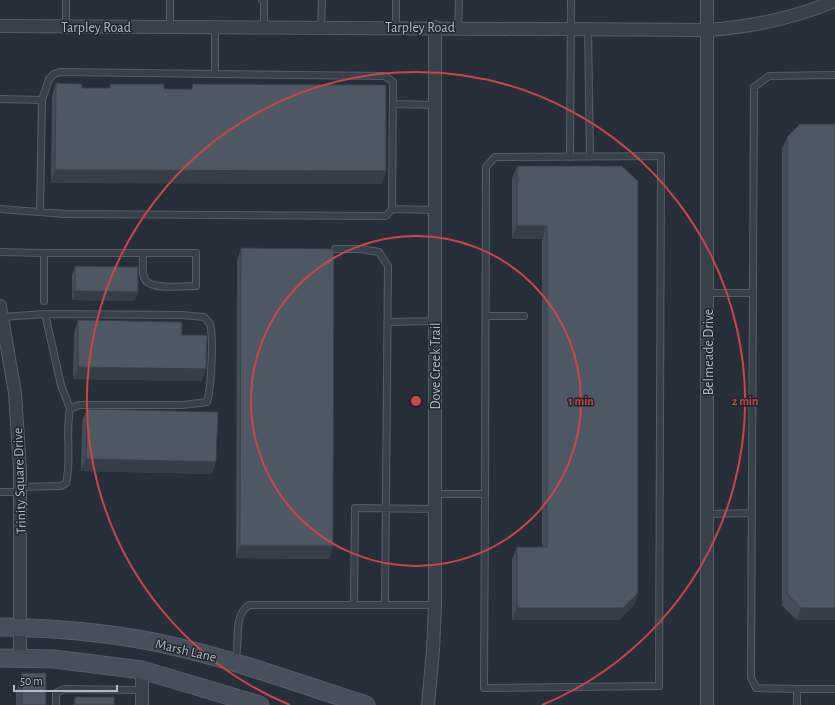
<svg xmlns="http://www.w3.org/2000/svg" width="835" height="705" viewBox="0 0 835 705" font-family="'Alegreya Sans',sans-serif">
<rect width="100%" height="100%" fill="#252e39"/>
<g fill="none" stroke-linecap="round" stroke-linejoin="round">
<defs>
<path id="service" d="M 262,0 L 264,2 L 264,26
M 170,26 L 170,0
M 215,26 L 215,73
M 66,27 L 66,0
M 321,27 L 322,0
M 396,27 L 396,0
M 458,27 L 459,0
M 588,29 L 590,157
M 0,99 L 42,100
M 393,104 L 435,105
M 570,157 L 571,0
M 0,209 L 65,214 L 386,216 L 392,209 L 393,82 L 385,76 L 60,72 L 54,74 L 49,79 L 42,100 L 40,211
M 392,209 L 435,210
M 335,249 L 361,249 L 379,252 L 388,266 L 385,605
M 0,252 L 44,253 L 44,301
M 44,253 L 196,253 L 196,286 C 185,286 154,290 146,281 C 141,275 143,261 143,253
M 708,293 L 753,293
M 45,314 L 61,385 L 70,409
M 486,316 L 524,316
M 2,317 L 45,314 L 182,315 L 204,317 C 206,319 208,321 210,324 C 214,338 211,389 207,402 L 183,405 L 79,405 L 70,409 C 65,434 72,459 66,483 L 61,486 L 20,487
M 388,322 L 435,321
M 0,492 L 20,492
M 435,494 L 485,494 L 486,167 L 495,157 L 661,156 L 659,686 L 484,688 L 485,494
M 707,514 L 751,513
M 354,605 L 355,508 L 435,509
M 235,661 C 241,640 232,617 249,605 L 435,605
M 797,689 L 835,689
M 56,705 L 56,693 L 64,689 L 142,690
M 797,705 L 797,689 L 756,688 L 751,677 L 754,87 L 769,76 L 835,75"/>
<path id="minor" d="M 707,0 L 707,705
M 0,26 L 707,30 C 752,27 794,18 835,1
M 0,306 L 15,393 L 20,470 L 20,658
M 142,670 L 142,705
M 428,705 L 433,650 L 435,605 L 435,27"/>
<path id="secondary" d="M 0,627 C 60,628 119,633 177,647 C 241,662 303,685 366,705
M 0,658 L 54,659 L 142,670 L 260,705"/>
</defs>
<use href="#service" stroke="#565e68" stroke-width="8"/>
<use href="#minor" stroke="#565e68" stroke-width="14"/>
<use href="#secondary" stroke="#565e68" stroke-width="19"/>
<use href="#service" stroke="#38404a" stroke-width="6"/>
<use href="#minor" stroke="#38404a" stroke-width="12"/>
<use href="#secondary" stroke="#474f5c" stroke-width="17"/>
</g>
<path fill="#434c57" d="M 56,83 L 82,88 L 109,88 L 110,84 L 164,89 L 191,89 L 193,84 L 386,171 L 381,184 L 51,183 L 52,96 Z
M 787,137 L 835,620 L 797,620 L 782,606 L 782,149 Z
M 517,166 L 622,166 L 634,605 L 619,620 L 512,620 L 512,559 L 517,547 L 542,547 L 542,239 L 512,239 L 512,178 Z
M 241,248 L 333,546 L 329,559 L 236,558 L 237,261 Z
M 75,266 L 135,301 L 72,300 L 72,275 Z
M 78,320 L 182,335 L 202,381 L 73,379 L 74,333 Z
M 87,409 L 212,474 L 81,471 L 82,421 Z
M 22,673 L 46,705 L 16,705 L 16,691 Z
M 75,697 L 114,705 L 73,705 Z"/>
<path fill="#373e47" d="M 55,170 L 386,171 L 381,184 L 51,183 Z
M 517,226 L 547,226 L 542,239 L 512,239 Z
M 75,291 L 138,292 L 135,301 L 72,300 Z
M 78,367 L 206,369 L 202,381 L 73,379 Z
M 86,459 L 216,462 L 212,474 L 81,471 Z
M 240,546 L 333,546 L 329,559 L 236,558 Z
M 638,593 L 634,605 L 619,620 L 512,620 L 517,608 Z
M 801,608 L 835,608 L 835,620 L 797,620 Z"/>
<path fill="#4e5865" stroke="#373e47" d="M 56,83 L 82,84 L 82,88 L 110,88 L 110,84 L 164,84 L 164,89 L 192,89 L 193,84 L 386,85 L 386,171 L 55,170 Z
M 800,124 L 835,124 L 835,608 L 801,608 L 787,594 L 787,137 Z
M 517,166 L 622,166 L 638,181 L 638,593 L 623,608 L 517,608 L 517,547 L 547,547 L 547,226 L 517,226 Z
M 241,248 L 334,249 L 333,546 L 240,546 Z
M 75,266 L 138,267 L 138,292 L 75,291 Z
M 78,320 L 182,322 L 182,335 L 207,335 L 206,369 L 78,367 Z
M 87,409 L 218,412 L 216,462 L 86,459 Z
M 22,673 L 46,673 L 46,705 L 22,705 Z
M 75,697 L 114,697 L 114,705 L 75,705 Z"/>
<g fill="none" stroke="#cf4547" stroke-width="2">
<circle cx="416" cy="401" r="165"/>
<path d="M290 705A329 329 0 1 1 542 705"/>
</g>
<g text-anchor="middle" stroke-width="3" stroke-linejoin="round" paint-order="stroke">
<g font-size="14" fill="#b4bbc5" stroke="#1d252f">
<text x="96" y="32">Tarpley Road</text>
<text x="420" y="32">Tarpley Road</text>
<text transform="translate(708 352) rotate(-90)" y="5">Belmeade Drive</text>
<text transform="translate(435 366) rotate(-90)" y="5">Dove Creek Trail</text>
<text transform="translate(19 481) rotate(-92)" y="5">Trinity Square Drive</text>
<text transform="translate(186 650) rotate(13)" y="5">Marsh Lane</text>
</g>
</g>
<circle cx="416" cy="401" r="6" fill="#cf4547" stroke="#1d252f" stroke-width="2"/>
<g font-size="12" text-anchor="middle" font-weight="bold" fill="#cf4547" stroke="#1d252f" stroke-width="3" stroke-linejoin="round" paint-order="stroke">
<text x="581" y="405">1 min</text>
<text x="745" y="405">2 min</text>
</g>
<path d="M14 685v6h103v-6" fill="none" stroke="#b4bbc5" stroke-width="2"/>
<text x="20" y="685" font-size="12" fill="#b4bbc5" stroke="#1d252f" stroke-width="3" paint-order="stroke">50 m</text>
</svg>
